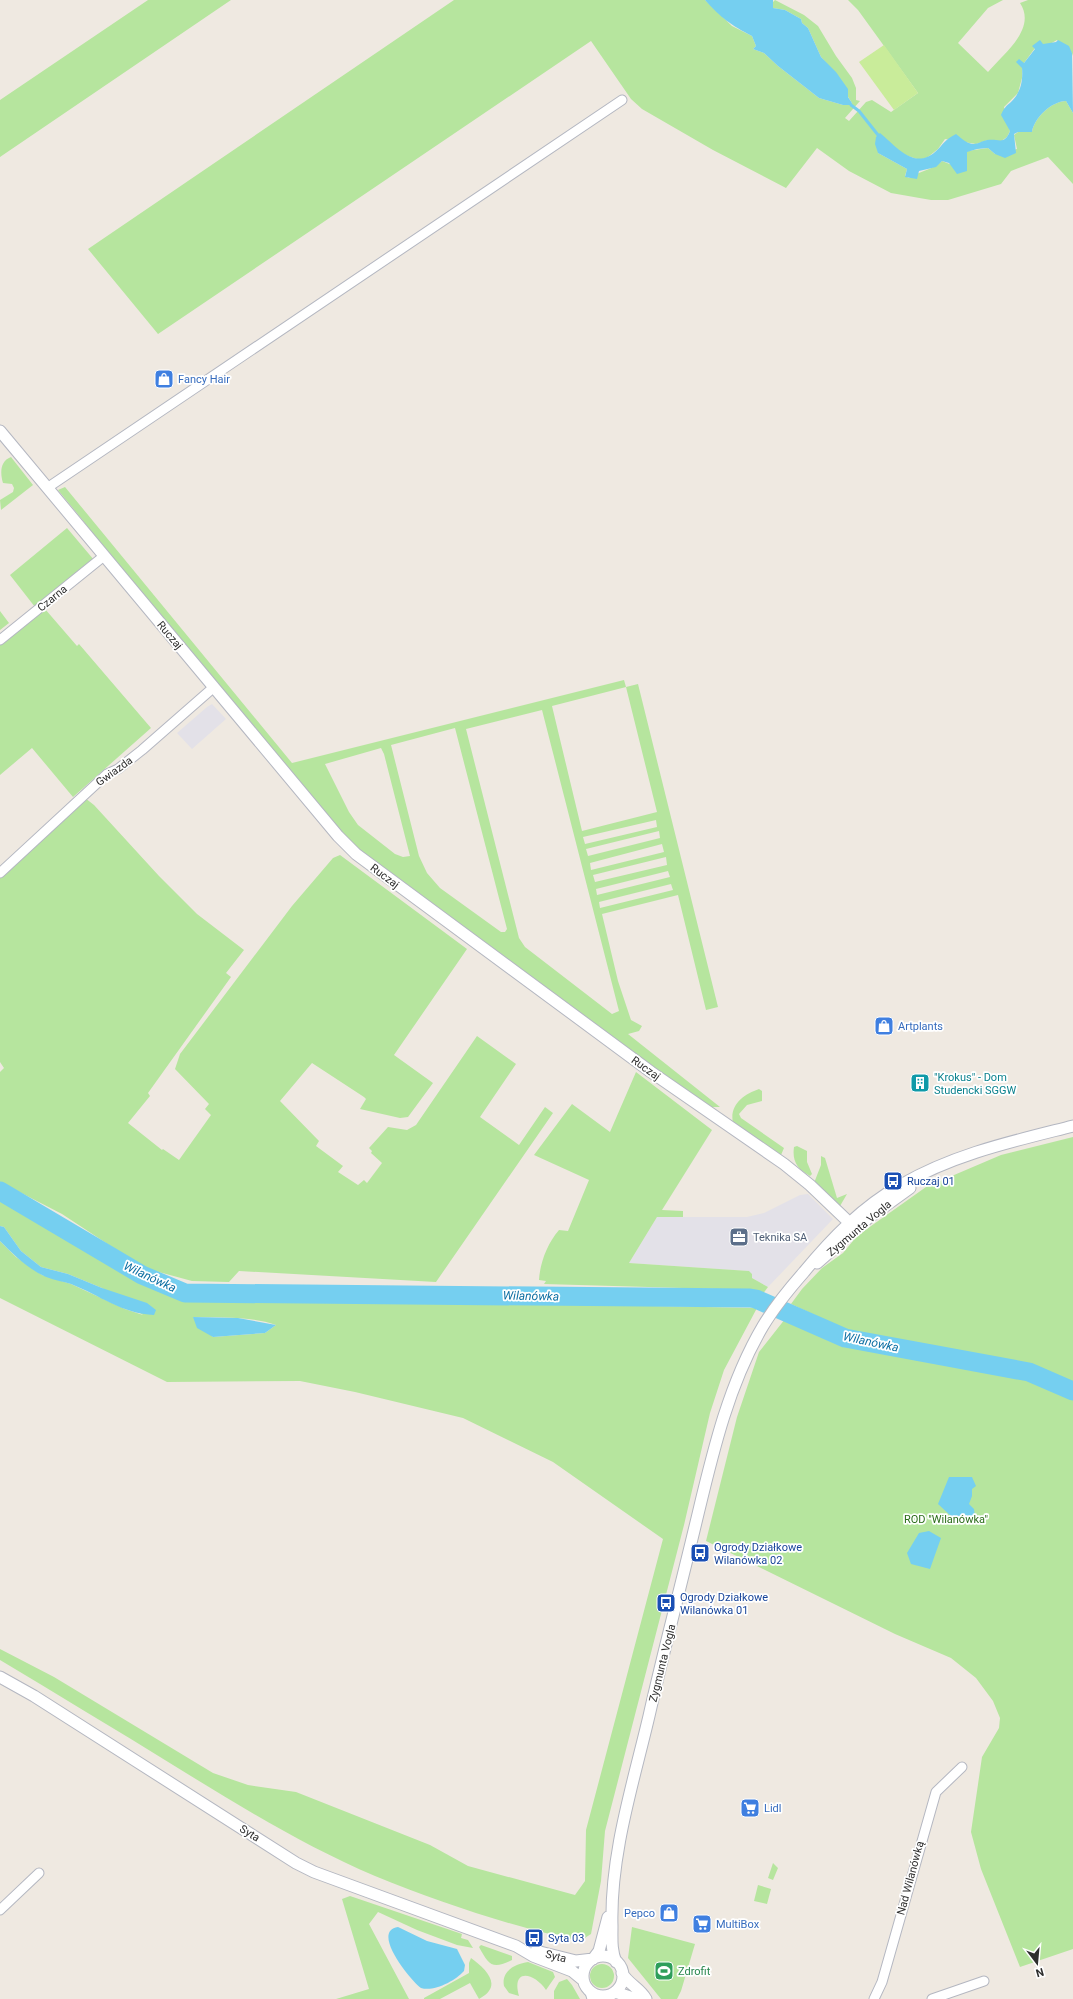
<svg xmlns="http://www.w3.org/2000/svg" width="1073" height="1999" viewBox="0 0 1073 1999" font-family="Roboto,sans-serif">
<rect width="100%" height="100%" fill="#efe9e1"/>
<path fill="#e3e1e8" d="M 212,704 L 226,719 L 192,749 L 177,733 L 207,707 Z
M 808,1194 L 833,1219 L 768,1287 L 752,1278 L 749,1271 L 629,1263 L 657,1217 L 747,1217 L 764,1213 L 800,1195 Z"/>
<path fill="#b6e59e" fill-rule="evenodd" d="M 148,0 L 231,0 L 0,157 L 0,100 Z
M 454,0 L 705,0 L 732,26 L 752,36 L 756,46 L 753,49 L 764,53 L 778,66 L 819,98 L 843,105 L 852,103 L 828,65 L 821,57 L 808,28 L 802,23 L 801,19 L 785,10 L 773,8 L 772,3 L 775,0 L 804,15 L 818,26 L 836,56 L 852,78 L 856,88 L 856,100 L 860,101 L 845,118 L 849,121 L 866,102 L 872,100 L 891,112 L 918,93 L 858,10 L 848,0 L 1003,0 L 988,8 L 958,43 L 988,72 C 1004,53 1037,29 1020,3 L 1028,0 L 1073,0 L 1073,56 L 1072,53 L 1057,40 L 1050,44 L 1033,46 L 1035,48 L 1024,63 L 1022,68 L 1022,78 L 1018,93 L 1004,107 L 1010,131 L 1007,137 L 1000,142 L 988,140 L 976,144 L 945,139 L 938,149 L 928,157 L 920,160 L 905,155 L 878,153 L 907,169 L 905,176 L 909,178 C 919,171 933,170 942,161 L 967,171 L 967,151 L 988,148 L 995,154 L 1017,149 L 1014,135 L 1018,132 L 1032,132 C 1034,118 1052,101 1066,101 L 1073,113 L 1073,184 L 1048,157 L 1011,171 L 1001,184 L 948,200 L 931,200 L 891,193 L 849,171 L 817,148 L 786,188 L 713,150 L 642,109 L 631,99 L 591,41 L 158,334 L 88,249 Z
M 11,457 L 33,485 L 1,510 L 0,500 L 13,492 L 14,488 L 12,484 L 3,483 C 0,473 0,461 11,457 Z
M 65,487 L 292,763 L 624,680 L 626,687 L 638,684 L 718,1007 L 706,1010 L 678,895 L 602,914 L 618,981 L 631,1020 L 642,1026 L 639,1031 L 628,1034 L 720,1107 L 709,1107 L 364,856 L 338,829 L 83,525 L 85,523 L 58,490 ZM 626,687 L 657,812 L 582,831 L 552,706 ZM 542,710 L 619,1011 L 612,1014 L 525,947 L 519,938 L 466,729 ZM 455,728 L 507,929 L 505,932 L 501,932 L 440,888 L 427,873 L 419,856 L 391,745 ZM 381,748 L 384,754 L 410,856 L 403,857 L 395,854 L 358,825 L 349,812 L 325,764 ZM 656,820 L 657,827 L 585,844 L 583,837 ZM 659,831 L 660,838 L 588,856 L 586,849 ZM 662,844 L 664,852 L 591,870 L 590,863 ZM 666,857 L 667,865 L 595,882 L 593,875 ZM 668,871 L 670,877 L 597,895 L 596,889 ZM 671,884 L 673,890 L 600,908 L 599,902 Z
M 67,528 L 94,560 L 35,607 L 10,575 Z
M 45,609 L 77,646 L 79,644 L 151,728 L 73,797 L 32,748 L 0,775 L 0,645 Z
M 0,611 L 9,623 L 0,630 Z
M 85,798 L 94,805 L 159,876 L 197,914 L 244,950 L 226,973 L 231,977 L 148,1093 L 150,1096 L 128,1123 L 162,1150 L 163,1149 L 179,1160 L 211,1115 L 205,1109 L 209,1104 L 175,1069 L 180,1054 L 292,906 L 333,858 L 340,855 L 467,949 L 394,1055 L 433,1083 L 408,1117 L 400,1118 L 360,1109 L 366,1099 L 364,1097 L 312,1063 L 280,1101 L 319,1141 L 316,1146 L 343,1166 L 338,1172 L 358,1185 L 364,1180 L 367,1183 L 382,1163 L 371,1153 L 372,1151 L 369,1148 L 388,1127 L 407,1130 L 416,1125 L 477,1036 L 516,1064 L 480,1117 L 519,1145 L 545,1107 L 553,1113 L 436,1282 L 239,1271 L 229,1282 L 192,1281 L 144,1268 L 62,1214 L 0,1182 L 0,1072 L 4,1068 L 0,1062 L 0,878 Z
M 636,1072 L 712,1130 L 662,1210 L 683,1211 L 683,1217 L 657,1217 L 629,1263 L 749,1271 L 752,1274 L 752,1278 L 768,1287 L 762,1295 L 718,1289 L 544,1284 L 546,1281 L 539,1280 C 540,1263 547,1244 559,1230 L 568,1231 L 589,1180 L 534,1155 L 572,1104 L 610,1132 Z
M 759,1089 L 762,1091 L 762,1101 L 747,1105 L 739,1114 L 741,1118 L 784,1148 L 781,1155 L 733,1123 C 729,1105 744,1094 759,1089 Z
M 1073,1137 L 1073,1949 L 1020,1967 L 981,1869 L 971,1832 L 982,1757 L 999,1728 L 1000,1718 L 993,1701 L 976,1678 L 951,1658 L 895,1634 L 706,1541 L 737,1417 L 759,1352 L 785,1319 L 850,1343 L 940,1359 L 938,1348 L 851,1332 L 791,1304 L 802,1289 L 822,1268 L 843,1253 L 857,1236 L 926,1187 L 1001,1155 Z
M 797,1146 L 807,1151 L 807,1162 L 812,1174 L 810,1176 C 797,1169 792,1161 794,1147 Z
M 821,1156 L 825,1158 L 837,1198 L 847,1194 L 840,1206 L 835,1204 L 814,1183 L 821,1165 Z
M 0,1197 L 137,1279 L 171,1291 L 192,1297 L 757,1308 L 724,1370 L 710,1413 L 684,1525 L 605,1831 L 601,1881 L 591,1934 L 580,1941 C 509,1926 442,1903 375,1876 C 304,1846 238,1805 173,1765 C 115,1729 58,1695 0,1660 L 0,1649 L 54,1677 L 213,1773 L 248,1785 L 296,1792 L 430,1845 L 468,1866 L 575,1895 L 585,1881 L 586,1830 L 663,1539 L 553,1462 L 463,1418 L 355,1392 L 300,1381 L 167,1382 L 0,1298 L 0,1241 L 16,1257 L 42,1275 L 71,1284 L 125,1309 L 143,1315 L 102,1288 L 68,1274 L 41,1267 L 21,1251 L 4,1227 L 0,1226 ZM 193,1317 C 220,1318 250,1316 276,1325 L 265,1333 L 213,1337 Z
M 773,1863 L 778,1868 L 773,1880 L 768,1878 Z
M 758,1885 L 771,1889 L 767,1904 L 754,1901 Z
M 350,1896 L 462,1934 L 461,1938 L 468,1940 L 473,1948 L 457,1945 L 417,1930 L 378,1912 L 369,1924 L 409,1999 L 336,1999 L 369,1989 L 342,1899 Z
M 632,1927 L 695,1944 L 681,1991 L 677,1999 L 661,1999 L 628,1958 Z
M 481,1945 L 512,1956 L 512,1960 C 492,1970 489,1965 479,1947 Z
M 471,1958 C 486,1969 504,1986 479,1999 L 470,1983 L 440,1999 L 424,1999 L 424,1998 L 469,1973 L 469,1963 Z
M 528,1962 L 553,1972 L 555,1977 L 546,1990 C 534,1972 511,1968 519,1996 L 509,1993 L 504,1986 C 501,1971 515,1964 528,1962 Z
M590 1976a12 12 0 1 1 24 0a12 12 0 1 1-24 0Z
M 567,1979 L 572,1985 L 580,1999 L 554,1999 L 554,1991 L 559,1982 Z"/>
<path fill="#c9ec9a" d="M 884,45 L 918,93 L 894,110 L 859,62 Z"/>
<path fill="#75cff0" d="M 705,0 L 773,0 L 773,8 L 785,10 L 801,19 L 802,23 L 808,28 L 821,57 L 836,72 L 848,89 L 848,97 L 852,103 L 851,105 L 843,105 L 819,98 L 778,66 L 764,53 L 753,49 L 756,46 L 752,36 C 731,25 721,18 705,0 Z
M 1040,40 L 1043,44 L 1056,42 L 1058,40 L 1069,46 L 1072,53 L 1073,113 L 1066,101 C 1052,101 1034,118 1032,132 L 1018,132 L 1014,134 L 1016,153 L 1005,158 L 995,154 L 988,148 L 977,149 L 967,152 L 967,171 L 957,174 L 949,163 L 942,161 L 936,167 L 919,171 L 917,179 L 905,177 L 907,169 L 878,153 L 875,144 L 876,137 L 880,133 C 897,147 914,170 935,152 C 944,144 944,140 956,134 C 960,137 965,142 969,143 C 976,146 981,141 987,140 C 999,138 1004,146 1010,131 L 1001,115 C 1004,108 1006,106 1011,102 C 1021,92 1023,81 1022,68 L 1016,62 L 1019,59 L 1024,63 L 1035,49 L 1032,46 Z
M 0,1226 L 4,1227 L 21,1251 L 41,1267 L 68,1274 L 102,1288 L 147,1303 L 156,1310 L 154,1315 C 123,1314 99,1295 71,1284 C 62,1281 51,1280 42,1275 C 26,1267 12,1253 0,1241 Z
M 193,1317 L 238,1318 L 276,1325 L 265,1333 L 213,1337 L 197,1328 Z
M 949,1477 L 972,1477 L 976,1486 L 972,1489 L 972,1496 L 969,1504 L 974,1509 L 975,1517 L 963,1522 L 951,1516 L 938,1504 Z
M 929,1531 L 941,1538 L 930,1569 L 911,1564 L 907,1553 L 919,1533 Z
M 398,1927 L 427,1941 L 457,1949 L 465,1965 L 464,1971 C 455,1981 434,1992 421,1988 C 411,1981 370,1931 398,1927 Z"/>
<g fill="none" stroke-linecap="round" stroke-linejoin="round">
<path stroke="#75cff0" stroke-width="3" d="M 851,105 L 859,111 L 878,135"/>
<path stroke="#75cff0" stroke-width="19" d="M 0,1191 L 142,1275 L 185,1293 L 750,1298 L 756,1299 L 845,1338 L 1029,1372 L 1073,1391"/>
<defs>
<path id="minor" d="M 47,488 L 622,100
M 0,640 L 104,556
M 0,873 L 107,774 L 118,769 L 142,750 L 214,687
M 0,1910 L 39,1873
M 590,1992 L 592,1999
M 607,1999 L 611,1994
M 874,1999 L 882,1982 L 936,1792 L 962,1767
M 932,1999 L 984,1981"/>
<path id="tertiary" d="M 0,431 L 338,836 L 356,854 L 651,1072 L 784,1164 L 810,1185 L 856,1229
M 817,1263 L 867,1219 L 910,1188
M 0,1677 L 34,1696 L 296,1863 L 314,1872 L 516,1946 L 533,1956 L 572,1971 L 583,1980
M 536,1951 L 576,1961 L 593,1959
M583 1976a20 20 0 1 1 40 0a20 20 0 1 1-40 0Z
M 593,1959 L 599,1951 L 608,1917
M 616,1962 C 611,1950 612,1939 612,1926 C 610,1855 633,1784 649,1716 C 662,1658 677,1601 691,1543 C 709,1470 724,1392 763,1326 C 775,1306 789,1289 804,1272 C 832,1238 862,1207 901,1185 C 954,1154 1014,1141 1073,1126
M 622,1973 C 628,1984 640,1988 646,1999
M 615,1992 L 636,1999"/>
</defs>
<use href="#minor" stroke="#b4b7c1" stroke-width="11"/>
<use href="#tertiary" stroke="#b4b7c1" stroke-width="13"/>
<use href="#minor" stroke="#fff" stroke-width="9"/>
<use href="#tertiary" stroke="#fff" stroke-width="11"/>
</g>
<defs>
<symbol id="shop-square" viewBox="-11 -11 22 22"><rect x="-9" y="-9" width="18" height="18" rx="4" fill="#3f7fe0" stroke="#fff"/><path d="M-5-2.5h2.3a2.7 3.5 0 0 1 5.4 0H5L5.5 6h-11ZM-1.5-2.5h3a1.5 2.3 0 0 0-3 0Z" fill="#fff"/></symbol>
<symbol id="building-square" viewBox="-11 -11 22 22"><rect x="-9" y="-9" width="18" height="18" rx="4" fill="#0f9aa8" stroke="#fff"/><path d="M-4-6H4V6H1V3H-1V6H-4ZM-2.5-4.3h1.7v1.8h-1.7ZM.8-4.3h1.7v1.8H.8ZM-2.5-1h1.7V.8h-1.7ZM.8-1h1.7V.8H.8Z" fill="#fff"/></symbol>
<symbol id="bus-square" viewBox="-11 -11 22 22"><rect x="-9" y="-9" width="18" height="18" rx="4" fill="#1a4fb4" stroke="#fff"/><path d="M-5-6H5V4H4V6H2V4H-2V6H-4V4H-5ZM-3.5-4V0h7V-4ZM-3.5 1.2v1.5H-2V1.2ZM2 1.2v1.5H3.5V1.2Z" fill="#fff"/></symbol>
<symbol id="office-square" viewBox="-11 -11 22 22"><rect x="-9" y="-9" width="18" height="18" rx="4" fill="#5c6f8a" stroke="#fff"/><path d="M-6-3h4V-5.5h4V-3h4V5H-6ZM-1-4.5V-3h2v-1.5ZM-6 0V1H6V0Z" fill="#fff"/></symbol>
<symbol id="supermarket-square" viewBox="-11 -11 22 22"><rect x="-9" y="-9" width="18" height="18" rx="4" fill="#3f7fe0" stroke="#fff"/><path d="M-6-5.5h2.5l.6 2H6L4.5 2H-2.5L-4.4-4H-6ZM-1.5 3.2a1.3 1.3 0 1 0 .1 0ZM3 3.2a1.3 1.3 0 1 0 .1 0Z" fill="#fff"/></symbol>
<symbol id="stadium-square" viewBox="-11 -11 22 22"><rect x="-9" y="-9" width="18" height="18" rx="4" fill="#2e9e5b" stroke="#fff"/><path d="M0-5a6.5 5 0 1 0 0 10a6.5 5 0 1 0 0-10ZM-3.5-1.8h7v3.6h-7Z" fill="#fff"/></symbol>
</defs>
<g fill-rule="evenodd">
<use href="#shop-square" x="153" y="368" width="22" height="22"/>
<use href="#shop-square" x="873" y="1015" width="22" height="22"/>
<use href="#building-square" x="909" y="1072" width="22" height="22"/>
<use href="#bus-square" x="882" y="1170" width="22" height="22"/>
<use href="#office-square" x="728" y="1226" width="22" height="22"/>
<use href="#bus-square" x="689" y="1542" width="22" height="22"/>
<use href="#bus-square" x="655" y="1592" width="22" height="22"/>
<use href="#supermarket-square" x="739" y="1797" width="22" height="22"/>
<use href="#shop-square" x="658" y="1902" width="22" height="22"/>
<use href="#supermarket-square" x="691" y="1913" width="22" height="22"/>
<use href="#bus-square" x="523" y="1927" width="22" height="22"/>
<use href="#stadium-square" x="653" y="1960" width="22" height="22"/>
</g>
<g text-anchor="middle" stroke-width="3.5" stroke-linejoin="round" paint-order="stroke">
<g font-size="11" fill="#366cbe" stroke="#fff" text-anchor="start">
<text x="178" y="383">Fancy Hair</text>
<text x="898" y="1030">Artplants</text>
<text x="764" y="1812">Lidl</text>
<text x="655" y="1917" text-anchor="end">Pepco</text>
<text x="716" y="1928">MultiBox</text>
</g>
<g font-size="11" fill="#2e2e2e" stroke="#fff">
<text transform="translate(52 598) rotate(-39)" y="4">Czarna</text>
<text transform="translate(170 635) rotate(50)" y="4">Ruczaj</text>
<text transform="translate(114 771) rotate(-36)" y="4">Gwiazda</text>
<text transform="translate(385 876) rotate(37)" y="4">Ruczaj</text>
<text transform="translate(646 1068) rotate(36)" y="4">Ruczaj</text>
<text transform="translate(859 1228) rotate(-40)" y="4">Zygmunta Vogla</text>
<text transform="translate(662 1663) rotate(-76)" y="4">Zygmunta Vogla</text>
<text transform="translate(250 1833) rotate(32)" y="4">Syta</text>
<text transform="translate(910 1878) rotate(-75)" y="4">Nad Wilanówką</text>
<text transform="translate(556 1956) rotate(14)" y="4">Syta</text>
</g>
<g font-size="11" fill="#0d838f" stroke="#fff" text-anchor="start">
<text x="934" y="1081">"Krokus" - Dom<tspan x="934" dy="13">Studencki SGGW</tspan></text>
</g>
<g font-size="11" fill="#164399" stroke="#fff" text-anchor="start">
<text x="907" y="1185">Ruczaj 01</text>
<text x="714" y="1551">Ogrody Działkowe<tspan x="714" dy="13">Wilanówka 02</tspan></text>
<text x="680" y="1601">Ogrody Działkowe<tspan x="680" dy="13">Wilanówka 01</tspan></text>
<text x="548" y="1942">Syta 03</text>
</g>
<g font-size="11" fill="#4e5e75" stroke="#fff" text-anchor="start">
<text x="753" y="1241">Teknika SA</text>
</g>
<g font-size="11" fill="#2c6e1b" stroke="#fff">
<text x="946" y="1523">ROD "Wilanówka"</text>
</g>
<g font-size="11" fill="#27864d" stroke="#fff" text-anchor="start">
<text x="678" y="1975">Zdrofit</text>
</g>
<g font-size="12" font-style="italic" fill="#0d6fa3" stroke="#fff">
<text transform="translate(150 1277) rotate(25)" y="4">Wilanówka</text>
<text transform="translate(531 1296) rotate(1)" y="4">Wilanówka</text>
<text transform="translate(871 1342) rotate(12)" y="4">Wilanówka</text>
</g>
</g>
<g transform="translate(1037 1963) rotate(164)" stroke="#ffffff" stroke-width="3" paint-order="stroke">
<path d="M0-3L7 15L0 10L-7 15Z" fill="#2e2e2e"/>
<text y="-6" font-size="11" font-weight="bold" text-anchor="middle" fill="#2e2e2e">N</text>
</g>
</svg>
